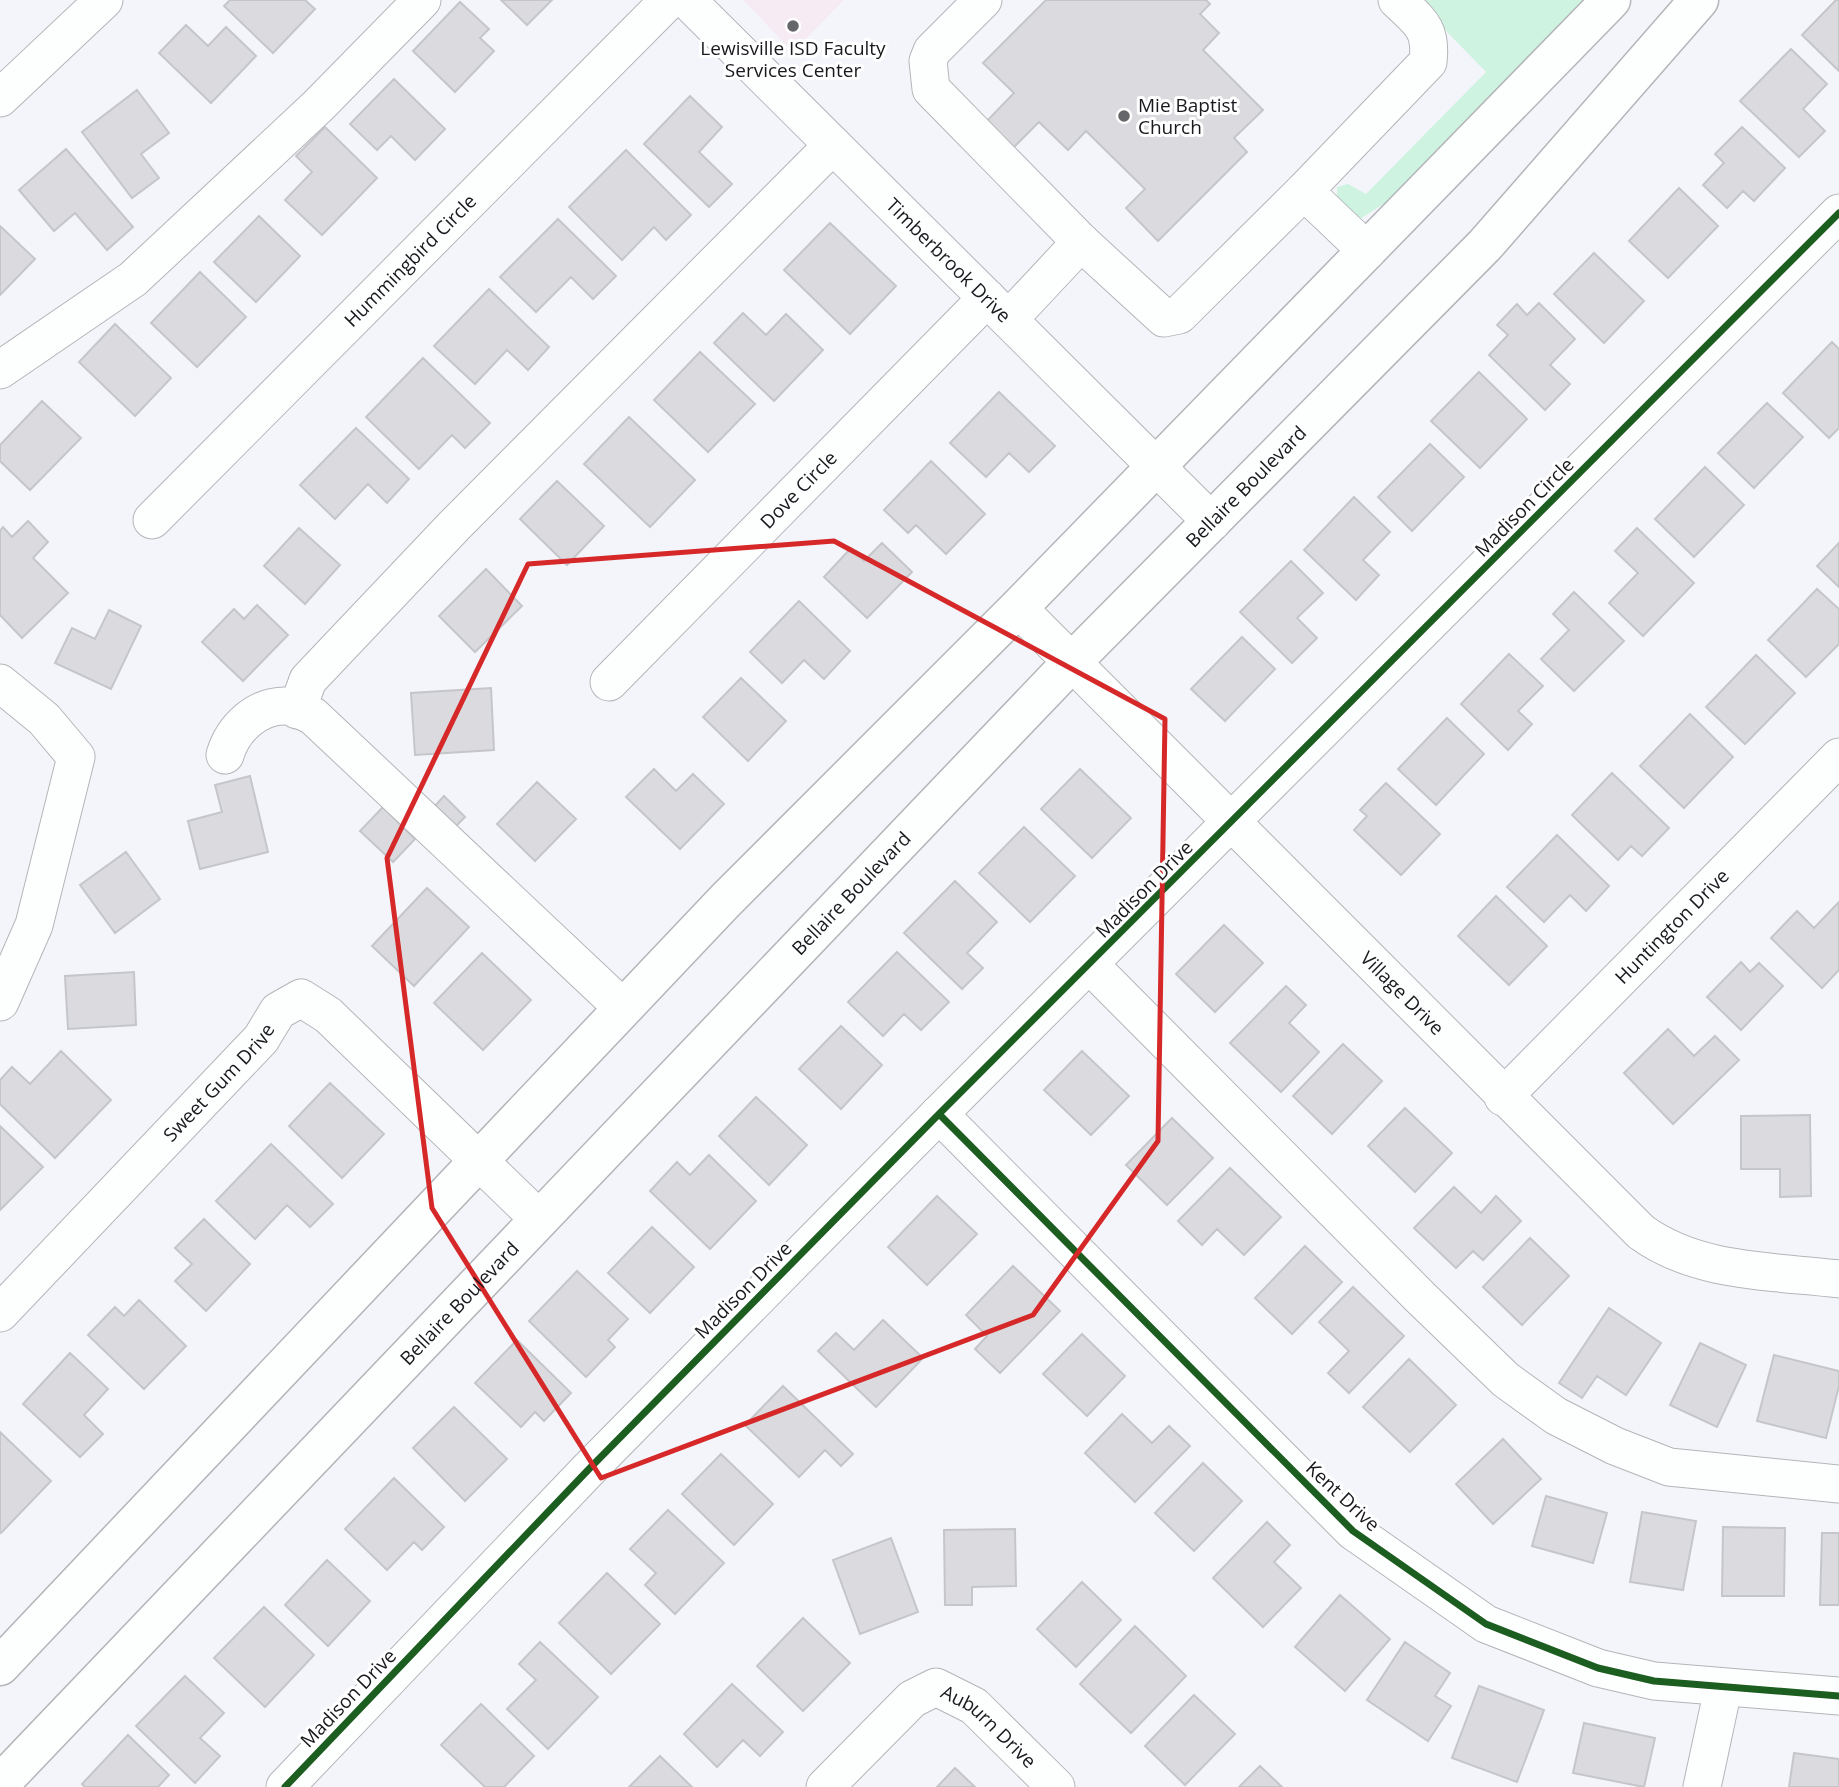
<svg xmlns="http://www.w3.org/2000/svg" width="1839" height="1787" viewBox="0 0 1839 1787" font-family="'Open Sans',sans-serif">
<rect width="100%" height="100%" fill="#f4f5fa"/>
<path fill="#f7ebf3" d="M 743,0 L 844,0 L 793,52 Z"/>
<path fill="#cef4e1" d="M 1416,0 L 1586,0 L 1385,203 L 1360,219 L 1337,204 L 1337,187 L 1348,184 L 1366,194 L 1486,72 Z"/>
<path fill="#dbdbdf" stroke="#c5c6ca" stroke-width="2" d="M 230,0 L 305,0 L 315,9 L 273,53 L 224,6 Z
M 501,0 L 552,0 L 527,25 Z
M 1046,0 L 1206,0 L 1210,4 L 1200,14 L 1219,33 L 1203,50 L 1263,110 L 1234,138 L 1247,152 L 1158,241 L 1126,208 L 1145,189 L 1086,131 L 1068,150 L 1039,122 L 1011,150 L 984,124 L 1014,93 L 983,63 Z
M 1836,0 L 1839,0 L 1839,71 L 1802,35 Z
M 460,2 L 489,29 L 480,38 L 494,51 L 455,92 L 413,51 Z
M 186,25 L 208,46 L 226,27 L 256,56 L 211,103 L 159,53 Z
M 1791,49 L 1827,84 L 1803,109 L 1825,131 L 1799,157 L 1740,101 Z
M 394,79 L 445,129 L 415,160 L 391,136 L 377,150 L 350,124 Z
M 137,90 L 169,133 L 141,154 L 159,178 L 132,198 L 82,132 Z
M 690,96 L 722,127 L 699,152 L 732,184 L 709,207 L 644,144 Z
M 325,127 L 377,178 L 322,235 L 285,200 L 312,172 L 296,156 Z
M 1742,127 L 1785,168 L 1754,201 L 1743,191 L 1727,208 L 1703,185 L 1724,163 L 1715,154 Z
M 66,149 L 133,227 L 107,250 L 75,213 L 54,231 L 19,190 Z
M 626,150 L 691,215 L 666,240 L 654,227 L 622,260 L 569,207 Z
M 1679,188 L 1718,226 L 1668,278 L 1629,241 Z
M 259,216 L 300,256 L 256,302 L 214,262 Z
M 558,219 L 616,276 L 593,299 L 571,277 L 536,312 L 500,277 Z
M 830,223 L 896,286 L 850,334 L 784,270 Z
M 0,226 L 35,259 L 0,295 Z
M 1594,253 L 1644,301 L 1604,343 L 1554,294 Z
M 200,272 L 246,317 L 197,367 L 151,323 Z
M 489,289 L 549,347 L 528,370 L 507,350 L 475,384 L 434,346 Z
M 1539,303 L 1575,339 L 1550,365 L 1570,384 L 1545,410 L 1489,355 L 1508,335 L 1497,325 L 1517,304 L 1527,315 Z
M 743,313 L 766,335 L 786,314 L 823,350 L 774,401 L 714,343 Z
M 115,324 L 171,378 L 135,416 L 79,362 Z
M 1832,342 L 1839,349 L 1839,428 L 1829,438 L 1783,393 Z
M 700,352 L 755,404 L 708,452 L 654,400 Z
M 423,358 L 490,423 L 465,448 L 452,435 L 419,469 L 366,417 Z
M 1479,372 L 1527,419 L 1480,468 L 1431,421 Z
M 999,392 L 1055,446 L 1029,472 L 1009,453 L 986,477 L 950,443 Z
M 42,401 L 81,438 L 30,490 L 0,461 L 0,445 Z
M 1767,403 L 1803,437 L 1754,488 L 1718,453 Z
M 629,417 L 695,480 L 650,527 L 584,464 Z
M 356,428 L 409,479 L 387,503 L 368,484 L 335,519 L 300,485 Z
M 1430,444 L 1464,477 L 1412,531 L 1378,497 Z
M 931,461 L 985,514 L 946,554 L 916,525 L 908,533 L 884,510 Z
M 1705,467 L 1744,505 L 1694,557 L 1655,519 Z
M 557,481 L 604,526 L 567,565 L 520,519 Z
M 1354,497 L 1390,532 L 1363,560 L 1379,575 L 1356,600 L 1304,550 Z
M 28,521 L 48,542 L 33,558 L 68,593 L 22,638 L 0,615 L 0,531 L 3,527 L 12,537 Z
M 299,528 L 340,565 L 305,604 L 264,566 Z
M 1637,528 L 1694,583 L 1643,636 L 1609,603 L 1638,573 L 1615,551 Z
M 882,543 L 912,572 L 867,618 L 824,577 L 851,548 L 864,561 Z
M 1839,543 L 1839,587 L 1817,566 Z
M 1291,561 L 1323,593 L 1297,618 L 1317,638 L 1292,663 L 1240,612 Z
M 486,569 L 522,606 L 475,652 L 439,616 Z
M 1817,589 L 1839,609 L 1839,644 L 1806,677 L 1768,640 Z
M 1574,592 L 1624,641 L 1574,691 L 1541,659 L 1569,630 L 1553,614 Z
M 799,601 L 850,651 L 824,679 L 804,660 L 782,683 L 750,652 Z
M 257,605 L 288,635 L 243,681 L 202,642 L 234,609 L 244,619 Z
M 109,610 L 141,626 L 111,689 L 55,663 L 72,628 L 95,639 Z
M 1242,637 L 1275,669 L 1225,721 L 1191,689 Z
M 1509,654 L 1543,686 L 1518,711 L 1532,724 L 1508,750 L 1461,704 Z
M 1756,655 L 1795,693 L 1745,744 L 1706,707 Z
M 741,678 L 786,721 L 748,761 L 703,717 Z
M 491,688 L 494,750 L 415,755 L 411,693 Z
M 1690,714 L 1733,757 L 1684,808 L 1640,766 Z
M 1447,718 L 1484,754 L 1436,805 L 1398,769 Z
M 654,769 L 676,791 L 693,774 L 724,804 L 680,849 L 626,797 Z
M 1080,769 L 1131,818 L 1092,858 L 1041,809 Z
M 1612,773 L 1669,828 L 1642,856 L 1631,846 L 1618,860 L 1572,815 Z
M 250,776 L 268,852 L 200,869 L 188,821 L 222,812 L 215,785 Z
M 537,782 L 576,819 L 535,861 L 497,824 Z
M 1386,783 L 1440,834 L 1401,875 L 1354,830 L 1367,816 L 1360,810 Z
M 444,796 L 465,817 L 455,827 L 434,807 Z
M 383,807 L 415,839 L 393,862 L 360,831 Z
M 1024,827 L 1075,876 L 1030,922 L 979,873 Z
M 1557,835 L 1609,886 L 1586,911 L 1570,895 L 1544,922 L 1507,887 Z
M 126,852 L 160,899 L 115,933 L 80,885 Z
M 955,881 L 997,922 L 967,953 L 983,968 L 962,989 L 904,933 Z
M 427,888 L 469,927 L 414,986 L 372,946 Z
M 1496,896 L 1547,946 L 1509,985 L 1458,936 Z
M 1839,902 L 1839,970 L 1822,988 L 1771,938 L 1797,911 L 1814,928 Z
M 1224,925 L 1263,963 L 1215,1012 L 1176,974 Z
M 897,952 L 949,1002 L 921,1030 L 904,1014 L 883,1036 L 848,1002 Z
M 482,953 L 531,1000 L 483,1050 L 434,1003 Z
M 1741,962 L 1750,972 L 1759,963 L 1783,986 L 1741,1030 L 1707,997 Z
M 134,972 L 136,1025 L 68,1029 L 65,976 Z
M 1286,986 L 1306,1005 L 1289,1023 L 1319,1052 L 1281,1092 L 1230,1043 Z
M 841,1026 L 882,1065 L 841,1109 L 799,1069 Z
M 1668,1029 L 1694,1056 L 1715,1036 L 1739,1060 L 1673,1124 L 1624,1073 Z
M 1343,1044 L 1382,1081 L 1332,1134 L 1293,1096 Z
M 61,1051 L 111,1100 L 55,1158 L 0,1104 L 0,1080 L 12,1067 L 30,1084 Z
M 1082,1051 L 1129,1096 L 1091,1135 L 1044,1090 Z
M 330,1083 L 384,1134 L 342,1178 L 289,1126 Z
M 756,1097 L 807,1145 L 769,1185 L 719,1136 Z
M 1405,1108 L 1452,1153 L 1415,1192 L 1368,1146 Z
M 1810,1115 L 1811,1196 L 1780,1197 L 1780,1169 L 1741,1169 L 1741,1116 Z
M 1172,1118 L 1213,1158 L 1167,1205 L 1126,1165 Z
M 0,1126 L 43,1167 L 0,1210 Z
M 271,1144 L 333,1204 L 310,1227 L 287,1205 L 255,1239 L 216,1201 Z
M 709,1155 L 756,1201 L 710,1249 L 650,1191 L 677,1162 L 690,1175 Z
M 1230,1168 L 1281,1217 L 1244,1255 L 1217,1229 L 1202,1245 L 1178,1221 Z
M 1454,1187 L 1481,1213 L 1496,1196 L 1521,1221 L 1483,1260 L 1473,1251 L 1456,1268 L 1414,1228 Z
M 937,1196 L 977,1234 L 927,1285 L 888,1247 Z
M 204,1219 L 250,1264 L 206,1311 L 175,1281 L 192,1264 L 175,1248 Z
M 652,1227 L 694,1267 L 650,1313 L 608,1273 Z
M 1530,1238 L 1569,1276 L 1522,1325 L 1483,1287 Z
M 1305,1246 L 1342,1282 L 1292,1334 L 1255,1298 Z
M 1013,1266 L 1060,1311 L 1000,1373 L 975,1349 L 987,1336 L 966,1315 Z
M 577,1271 L 628,1319 L 608,1340 L 615,1347 L 586,1377 L 529,1321 Z
M 1353,1287 L 1404,1336 L 1349,1393 L 1328,1373 L 1349,1351 L 1319,1322 Z
M 139,1300 L 186,1346 L 144,1389 L 88,1335 L 115,1307 L 124,1316 Z
M 1609,1308 L 1661,1343 L 1626,1395 L 1597,1376 L 1582,1398 L 1559,1383 Z
M 883,1320 L 923,1358 L 876,1407 L 818,1351 L 836,1333 L 854,1350 Z
M 1082,1334 L 1125,1376 L 1087,1416 L 1043,1374 Z
M 517,1340 L 571,1393 L 544,1421 L 535,1412 L 521,1427 L 475,1383 Z
M 1700,1343 L 1746,1365 L 1717,1427 L 1670,1405 Z
M 70,1353 L 108,1389 L 84,1415 L 103,1434 L 80,1457 L 23,1404 Z
M 1774,1355 L 1839,1371 L 1839,1386 L 1826,1438 L 1757,1421 Z
M 1409,1359 L 1456,1405 L 1410,1452 L 1363,1407 Z
M 783,1386 L 853,1454 L 841,1466 L 825,1450 L 799,1477 L 745,1425 Z
M 454,1407 L 507,1459 L 465,1501 L 413,1448 Z
M 1122,1414 L 1152,1443 L 1169,1426 L 1190,1446 L 1135,1502 L 1085,1453 Z
M 0,1432 L 51,1481 L 1,1533 L 0,1532 Z
M 1503,1439 L 1541,1479 L 1493,1524 L 1456,1484 Z
M 721,1454 L 773,1504 L 734,1545 L 682,1494 Z
M 1203,1463 L 1242,1501 L 1194,1551 L 1155,1513 Z
M 394,1478 L 444,1527 L 422,1550 L 414,1542 L 387,1570 L 345,1529 Z
M 1546,1496 L 1607,1513 L 1593,1563 L 1532,1546 Z
M 668,1510 L 724,1563 L 675,1614 L 645,1585 L 656,1573 L 630,1549 Z
M 1642,1512 L 1696,1521 L 1683,1590 L 1630,1582 Z
M 1267,1522 L 1290,1545 L 1274,1562 L 1301,1588 L 1263,1627 L 1213,1578 Z
M 1723,1527 L 1785,1528 L 1784,1596 L 1722,1596 Z
M 1015,1529 L 1016,1586 L 972,1587 L 972,1605 L 945,1605 L 944,1530 Z
M 1822,1533 L 1839,1533 L 1839,1605 L 1820,1605 Z
M 891,1538 L 918,1612 L 860,1634 L 833,1560 Z
M 327,1560 L 370,1601 L 328,1646 L 285,1605 Z
M 607,1573 L 660,1624 L 611,1674 L 559,1623 Z
M 1082,1582 L 1121,1620 L 1076,1667 L 1037,1629 Z
M 1340,1595 L 1390,1639 L 1345,1691 L 1295,1647 Z
M 264,1607 L 314,1655 L 265,1707 L 214,1658 Z
M 803,1618 L 850,1663 L 803,1711 L 757,1666 Z
M 1135,1626 L 1186,1676 L 1131,1733 L 1080,1684 Z
M 540,1642 L 598,1697 L 548,1749 L 507,1709 L 536,1680 L 519,1664 Z
M 1405,1642 L 1450,1673 L 1435,1696 L 1451,1706 L 1428,1741 L 1367,1700 Z
M 185,1676 L 224,1713 L 200,1738 L 220,1756 L 195,1783 L 136,1726 Z
M 732,1684 L 783,1732 L 760,1756 L 743,1740 L 717,1767 L 684,1734 Z
M 1479,1686 L 1544,1710 L 1517,1782 L 1452,1758 Z
M 1194,1695 L 1235,1734 L 1185,1785 L 1145,1746 Z
M 481,1704 L 534,1756 L 504,1787 L 485,1787 L 441,1745 Z
M 1584,1723 L 1655,1738 L 1644,1787 L 1573,1773 Z
M 128,1735 L 169,1775 L 158,1787 L 85,1787 L 82,1784 Z
M 1794,1753 L 1839,1759 L 1839,1787 L 1789,1787 Z
M 660,1756 L 692,1787 L 629,1787 Z
M 1260,1766 L 1282,1787 L 1239,1787 Z
M 955,1768 L 975,1787 L 937,1787 Z"/>
<g fill="none" stroke-linecap="round" stroke-linejoin="round">
<defs>
<g id="minor">
<path id="s1" d="M 687,0 L 1212,522"/>
<path d="M 983,0 L 932,51 L 928,61 L 931,89 L 1081,242"/>
<path d="M 0,98 L 104,0"/>
<path d="M 1304,191 L 1428,62 C 1432,28 1420,22 1397,0"/>
<path d="M 1009,319 L 1081,242 L 1164,318 L 1179,315 L 1304,191 L 1367,251"/>
<path d="M 0,370 L 133,279 L 318,106 L 422,0"/>
<path id="s2" d="M 152,520 L 669,0"/>
<path id="s3" d="M 1018,608 L 1641,1232 C 1697,1273 1772,1271 1839,1279"/>
<path id="s4" d="M 609,682 L 987,298"/>
<path d="M 0,683 L 44,719 L 76,757 L 34,925 L 0,1002"/>
<path d="M 297,710 L 308,680 L 454,526 L 833,145"/>
<path d="M 225,755 C 233,729 256,705 287,706 C 295,706 306,713 313,716 L 623,1008"/>
<path d="M 1089,964 L 1421,1298 L 1506,1380 L 1556,1416 L 1615,1446 L 1669,1467 L 1839,1484"/>
<path id="s5" d="M 1503,1097 L 1839,757"/>
<path d="M 939,1114 L 1353,1531 L 1486,1624 L 1598,1668 L 1654,1681 L 1839,1696"/>
<path id="s6" d="M 0,1313 L 261,1039 L 278,1011 L 301,998 L 328,1015 L 539,1219"/>
<path d="M 285,1787 L 589,1469 L 939,1114 L 1839,213"/>
<path id="s7" d="M 825,1787 L 912,1699 L 936,1687 L 974,1706 L 1056,1787"/>
<path d="M 1702,1787 L 1723,1689"/>
</g>
<g id="major">
<path d="M 0,1666 L 725,901 L 1018,608 L 1611,0"/>
<path id="s8" d="M 0,1784 L 1072,662 L 1485,245 L 1699,0"/>
</g>
</defs>
<use href="#minor" stroke="#b4b5b9" stroke-width="39"/>
<use href="#major" stroke="#b4b5b9" stroke-width="41"/>
<use href="#minor" stroke="#fdfefe" stroke-width="37"/>
<use href="#major" stroke="#fdfefe" stroke-width="38"/>
<defs>
<path id="cycleway" d="M 939,1114 L 1353,1531 L 1486,1624 L 1598,1668 L 1654,1681 L 1839,1696
M 285,1787 L 589,1469 L 939,1114 L 1839,213"/>
</defs>
<use href="#cycleway" stroke="#fff" stroke-width="11"/>
<use href="#cycleway" stroke="#1b5e20" stroke-width="7"/>
</g>
<path fill="none" stroke="#d62828" stroke-width="5" stroke-linejoin="round" d="M 834,541 L 1165,719 L 1158,1141 L 1033,1315 L 601,1478 L 432,1208 L 387,858 L 528,564 Z"/>
<g fill="#65666a" stroke="#fff" stroke-width="2.5">
<circle cx="793" cy="26" r="7"/>
<circle cx="1124" cy="116" r="7"/>
</g>
<g text-anchor="middle" stroke-width="6" stroke-linejoin="round" paint-order="stroke">
<g font-size="19" fill="#18191d" stroke="#fff">
<text x="793" y="55">Lewisville ISD Faculty<tspan x="793" dy="22">Services Center</tspan></text>
<text x="1138" y="112" text-anchor="start">Mie Baptist<tspan x="1138" dy="22">Church</tspan></text>
</g>
<g font-size="19" fill="#18191d" stroke="#fff">
<text dy="7" stroke="none"><textPath href="#s2" startOffset="366">Hummingbird Circle</textPath></text>
<text dy="7" stroke="none"><textPath href="#s1" startOffset="369">Timberbrook Drive</textPath></text>
<text dy="7" stroke="none"><textPath href="#s8" startOffset="1799">Bellaire Boulevard</textPath></text>
<text dy="7" stroke="none"><textPath href="#s4" startOffset="270">Dove Circle</textPath></text>
<text transform="translate(1524 507) rotate(-45)" y="7">Madison Circle</text>
<text transform="translate(1144 889) rotate(-45)" y="7">Madison Drive</text>
<text dy="7" stroke="none"><textPath href="#s8" startOffset="1232">Bellaire Boulevard</textPath></text>
<text dy="7" stroke="none"><textPath href="#s5" startOffset="240">Huntington Drive</textPath></text>
<text dy="7" stroke="none"><textPath href="#s3" startOffset="544">Village Drive</textPath></text>
<text dy="7" stroke="none"><textPath href="#s6" startOffset="318">Sweet Gum Drive</textPath></text>
<text transform="translate(743 1290) rotate(-45)" y="7">Madison Drive</text>
<text dy="7" stroke="none"><textPath href="#s8" startOffset="665">Bellaire Boulevard</textPath></text>
<text transform="translate(1343 1496) rotate(43)" y="7">Kent Drive</text>
<text transform="translate(348 1698) rotate(-46)" y="7">Madison Drive</text>
<text dy="7" stroke="none"><textPath href="#s7" startOffset="217">Auburn Drive</textPath></text>
</g>
</g>
</svg>
